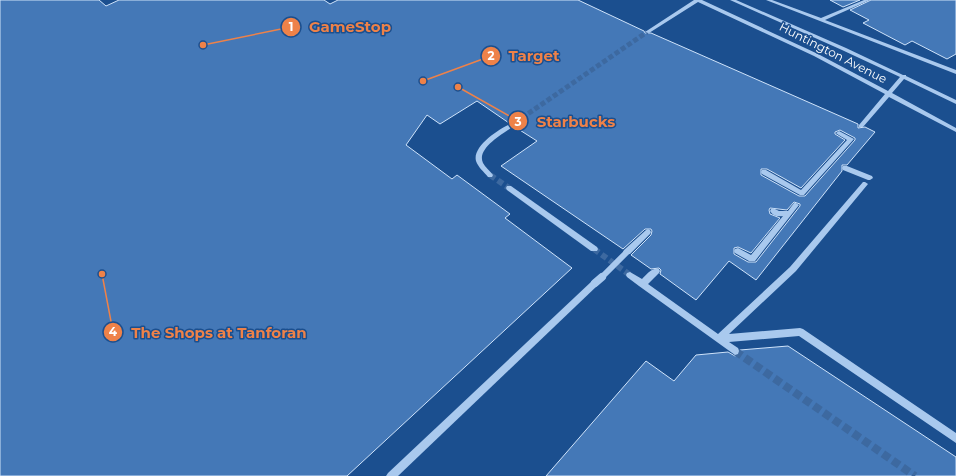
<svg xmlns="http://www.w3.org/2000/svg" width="956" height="476" font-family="Montserrat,sans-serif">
	<rect width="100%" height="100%" fill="#1b4f8f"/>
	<g fill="#4478b7" stroke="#cfe3fa" fill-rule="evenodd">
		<path d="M0,0H99L106,6L119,0H324L330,4L338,0H578L644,31L645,33H651L858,124V128L865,127L875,132L847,165H842V171L756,280L729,261L696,300L660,274L661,270L659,268L651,269L631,255L651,235L652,231L651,229H645L623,249L501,166L537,141L515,127V123H509L477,101L440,124L427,115L406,145L452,179L457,175L510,214L505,218L572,268L347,476H0ZM840,130L855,138V140L805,196H799L761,175V169H767L801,188L845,140L835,134V132ZM794,202L800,204V206L756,262H748L734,254V248L738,247L751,253L780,218L770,214L769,210L770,208L787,210Z"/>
		<path d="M830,0H860L843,7Z"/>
		<path d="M871,0H956V54L947,59L912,41L905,45L863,23L869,20L850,10Z"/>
		<path d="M788,346L956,457V476H546L646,361L674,381L696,355L728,352L735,356L739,354L740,350Z"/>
	</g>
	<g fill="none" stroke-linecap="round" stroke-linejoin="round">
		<path stroke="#3d69a0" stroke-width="5" stroke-dasharray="5 2.5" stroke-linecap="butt" d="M516,122L647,32"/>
		<g stroke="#3d69a0" stroke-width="6" stroke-dasharray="6 3.5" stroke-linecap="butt">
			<path d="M512,125L518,121"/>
			<path d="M490,175L509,188"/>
			<path d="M594,249L630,275"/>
		</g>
		<path stroke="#3d69a0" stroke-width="8" stroke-dasharray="8 4" stroke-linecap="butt" d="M735,351L915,476"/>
		<g fill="#a9c9ee" fill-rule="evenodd">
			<path d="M694,0H702L818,54L888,91L900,77L842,50L730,0H736L846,48L903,75H906V76L956,100V104L904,79L892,93L956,128V132L889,97L863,127H859V125L885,94L814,56L698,2L649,33L645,32Z"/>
			<path d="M766,0H772L821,18L864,0H870L825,20L956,70V74Z"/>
			<path d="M512,123L514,124V126C504,133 476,148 483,163C485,167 490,171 493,175L492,177H488C484,172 478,167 476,161C472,146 500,128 512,123Z"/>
			<path d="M839,131L854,139L804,195H800L762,174L761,172L762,170H766L801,190L847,140L837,134L836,133Z"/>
			<path d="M843,166H847L872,176L873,178L870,180H868L843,170L842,168Z"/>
			<path d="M863,182H865L868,184L796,271L729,334L800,328L803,329L956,433V443L799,336L729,342L738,348L739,351L738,354L735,355L639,286L627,277L626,275L627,273L630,272L642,279C646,275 652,267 659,269L660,271L659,273L648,284L718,334L790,267Z"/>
			<path d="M507,186H511L597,247L598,249L597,251H591L507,190L506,188Z"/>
			<path d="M794,203H796L799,205L755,261H749L735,253L734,251L735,249L738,248L751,255L783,216C778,217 773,216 770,211L771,209L773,208L779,211H788Z"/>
			<path d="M648,229L650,230L651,232L650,234L630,254H624L623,252L624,250L646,230Z"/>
			<path d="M595,280L598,281L599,283L598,285L398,476H386L388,473L592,281Z"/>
		</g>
		<path stroke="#a9c9ee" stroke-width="6" d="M601,278L627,252"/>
		<path stroke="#a9c9ee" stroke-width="8" d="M595,283L602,277"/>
	</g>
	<g text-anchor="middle" stroke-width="3" stroke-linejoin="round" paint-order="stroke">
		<g font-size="12" fill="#fff" stroke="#1b4f8f">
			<text transform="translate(833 53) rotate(27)" y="4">Huntington Avenue</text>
		</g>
	</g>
	<path fill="none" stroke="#ee8249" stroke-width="1.5" d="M203 45L291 27M423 81L491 56M458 87L518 121M102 274L113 332"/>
	<g fill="#ee8249" stroke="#1b4f8f" stroke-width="1.5">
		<circle cx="203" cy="45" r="4"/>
		<circle cx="423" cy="81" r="4"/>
		<circle cx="458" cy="87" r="4"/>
		<circle cx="102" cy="274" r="4"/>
		<circle cx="291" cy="27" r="10"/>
		<circle cx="491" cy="56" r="10"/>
		<circle cx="518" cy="121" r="10"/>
		<circle cx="113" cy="332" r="10"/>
	</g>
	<g font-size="12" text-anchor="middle" font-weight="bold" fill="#fff">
		<text x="291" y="31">1</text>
		<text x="491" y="60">2</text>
		<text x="518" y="126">3</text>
		<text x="113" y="336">4</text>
	</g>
	<g font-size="15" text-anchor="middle" font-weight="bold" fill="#ee8249" stroke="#1b4f8f" stroke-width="3" stroke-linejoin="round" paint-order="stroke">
		<text x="350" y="32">GameStop</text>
		<text x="534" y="61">Target</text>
		<text x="576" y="127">Starbucks</text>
		<text x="219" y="338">The Shops at Tanforan</text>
	</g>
</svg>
